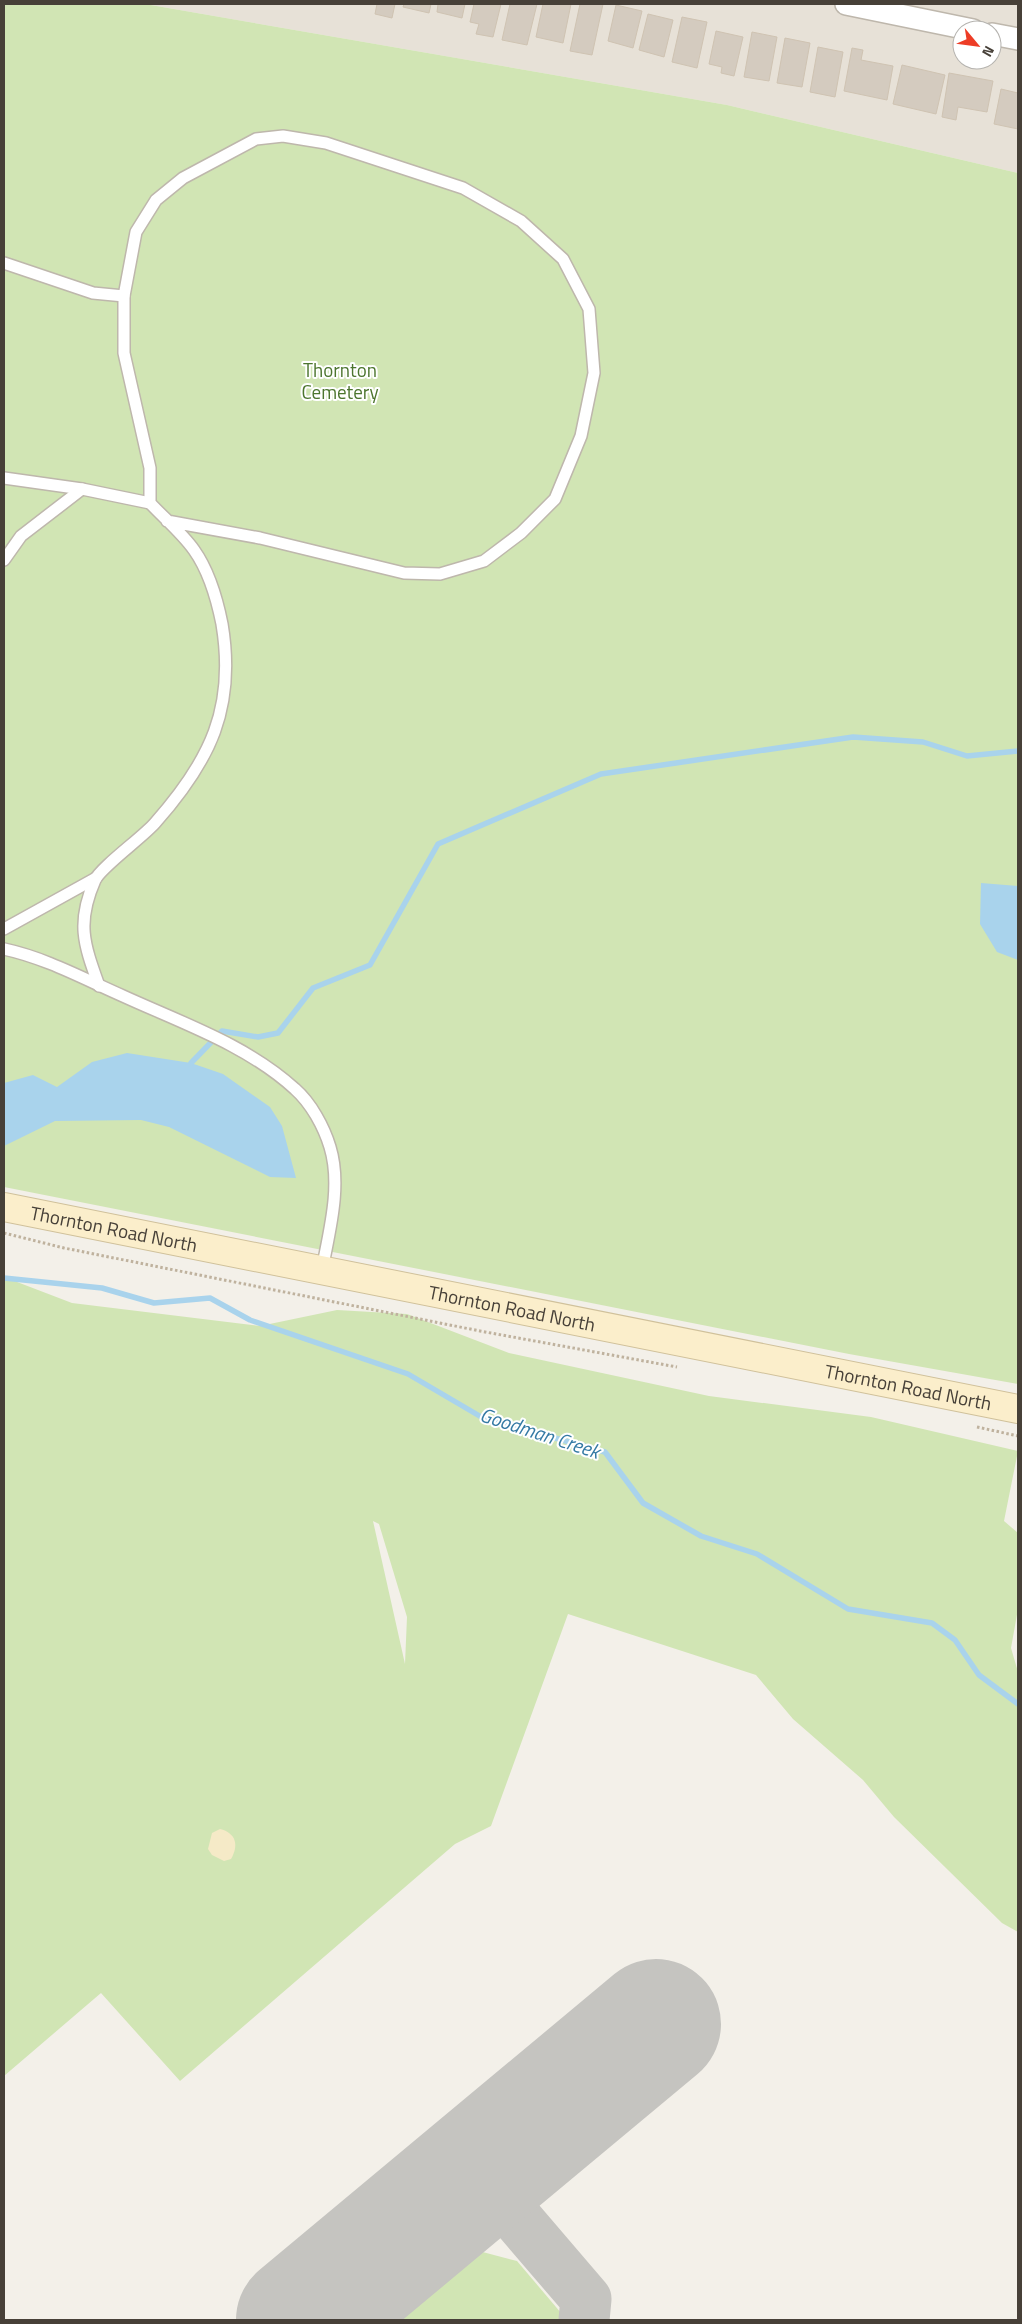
<svg xmlns="http://www.w3.org/2000/svg" width="1022" height="2324" font-family="'Titillium Web',sans-serif">
	<rect width="100%" height="100%" fill="#f3f0e9"/>
	<path fill="#e7e1d7" fill-rule="evenodd" d="M145,4H1018V173L727,105ZM962,30H992V60H962Z"/>
	<g fill="#d1e5b4" fill-rule="evenodd">
		<path d="M4,4H145L727,105L1018,173V1384L849,1354L4,1187Z"/>
		<path d="M4,1277L72,1303L260,1326L337,1310L407,1314L509,1353L709,1396L871,1417L1018,1451L1004,1521L1018,1533V1609L1011,1648L1018,1672V1932L1002,1923L894,1817L863,1780L793,1719L756,1675L568,1614L491,1826L455,1844L180,2081L101,1993L4,2076ZM373,1521L379,1524L407,1617L405,1664Z"/>
		<path d="M460,2246L517,2261L567,2320H373Z"/>
	</g>
	<path fill="#f5eac7" d="M220,1829C236,1833 239,1845 231,1859L224,1861L212,1855L208,1849L212,1833Z"/>
	<g fill="#a9d3ec">
		<path d="M981,883L1018,886V960L997,952L980,924Z"/>
		<path d="M127,1053L191,1063L223,1074L270,1107L282,1126L296,1178L270,1177L169,1127L141,1120L55,1121L4,1146V1083L33,1075L57,1087L92,1062Z"/>
	</g>
	<g fill="none" stroke-linecap="round" stroke-linejoin="round">
		<g stroke="#a9d3ec" stroke-width="5.5">
			<path d="M191,1063L222,1031L258,1037L278,1033L313,988L370,965L438,844L601,774L853,737L923,742L967,756L1018,751"/>
			<path d="M4,1278L102,1288L154,1303L210,1298L250,1320L408,1374L483,1418L605,1452L643,1503L701,1536L757,1554L848,1609L932,1623L955,1640L979,1675L1018,1704"/>
		</g>
		<path stroke="#c5c4c0" stroke-width="51" d="M478,2173L586,2299L584,2320"/>
		<path stroke="#c5c4c0" stroke-width="130" d="M301,2320L656,2024"/>
	</g>
	<g fill="#d4cbbf" stroke="#cfc3b2">
		<path d="M377,4H395L392,18L375,14Z"/>
		<path d="M404,4H431L429,13L403,7Z"/>
		<path d="M438,4H465L462,18L437,12Z"/>
		<path d="M474,4H501L493,37L476,34L479,24L470,22Z"/>
		<path d="M510,4H537L527,45L502,40Z"/>
		<path d="M543,4H571L563,43L536,37Z"/>
		<path d="M580,4H603L592,55L570,51Z"/>
		<path d="M616,5L642,11L633,48L608,41Z"/>
		<path d="M648,14L673,20L664,57L639,50Z"/>
		<path d="M682,17L707,22L697,68L672,62Z"/>
		<path d="M716,31L743,37L734,76L721,73L722,67L709,64Z"/>
		<path d="M752,32L777,37L769,81L744,77Z"/>
		<path d="M785,38L810,43L802,87L777,83Z"/>
		<path d="M818,47L843,52L835,97L810,92Z"/>
		<path d="M852,48L863,50L861,60L893,66L887,100L844,91Z"/>
		<path d="M902,65L945,75L936,114L893,104Z"/>
		<path d="M949,73L993,81L987,112L958,107L956,120L942,117Z"/>
		<path d="M1001,89L1018,93V129L994,124Z"/>
	</g>
	<g fill="none" stroke-linecap="round" stroke-linejoin="round">
		<g stroke="#beb7ac" stroke-width="14">
			<g id="lane">
				<path d="M4,263L93,293L124,296"/>
				<path d="M4,478L82,489L150,503"/>
				<path d="M4,560L21,536L82,489"/>
				<path d="M4,929L96,878"/>
				<path d="M4,949C46,958 84,979 123,996C182,1023 247,1045 295,1089C311,1103 324,1127 330,1147C342,1186 329,1232 322,1270"/>
				<path d="M99,986C84,944 76,923 95,880C101,867 143,837 155,823C210,761 236,708 222,624C217,599 209,571 194,550C182,533 164,518 150,503V468L124,353V296L136,232L156,200L183,178L256,139L283,136L326,143L463,188L521,221L563,259L589,309L594,373L581,436L555,499L521,533L484,561L440,574L404,573L260,538L167,521"/>
			</g>
		</g>
		<g stroke="#beb7ac" stroke-width="24">
			<g id="street">
				<path d="M846,4L973,30"/>
				<path d="M992,34L1018,39"/>
			</g>
		</g>
		<g stroke="#d0c19b" stroke-width="30">
			<g id="secondary">
				<path id="s1" d="M4,1207L1018,1409"/>
			</g>
		</g>
		<g stroke="#bfb29e" stroke-width="3" stroke-dasharray="2.5 2.5" stroke-linecap="butt">
			<path d="M4,1233L64,1248L480,1331L677,1367"/>
			<path d="M977,1427L1018,1436"/>
		</g>
		<use href="#lane" stroke="#fff" stroke-width="11"/>
		<use href="#street" stroke="#fff" stroke-width="21"/>
		<use href="#secondary" stroke="#fbeecb" stroke-width="28"/>
	</g>
	<g text-anchor="middle" stroke-width="4" stroke-linejoin="round" paint-order="stroke">
		<g font-size="19" fill="#4c752e" stroke="#fff">
			<text x="340" y="377">Thornton<tspan x="340" dy="22">Cemetery</tspan></text>
		</g>
		<g font-size="19" fill="#474038" stroke="#fff">
			<text dy="7" stroke="none"><textPath href="#s1" startOffset="112">Thornton Road North</textPath></text>
			<text dy="7" stroke="none"><textPath href="#s1" startOffset="518">Thornton Road North</textPath></text>
			<text dy="7" stroke="none"><textPath href="#s1" startOffset="922">Thornton Road North</textPath></text>
		</g>
		<g font-size="20" font-style="italic" fill="#357aa4" stroke="#fff">
			<text transform="translate(540 1433) rotate(18)" y="7">Goodman Creek</text>
		</g>
	</g>
	<rect width="1022" height="2324" fill="none" stroke="#474038" stroke-width="10"/>
	<g transform="translate(977 45) rotate(119)"><circle r="24" fill="#ffffff" stroke="#b5b3af"/>
	<path d="M0-4L9 19L0 12L-9 19Z" fill="#ed3d26"/>
	<text y="-8" font-size="14" font-weight="bold" text-anchor="middle" fill="#474038">N</text>
	</g>
</svg>
